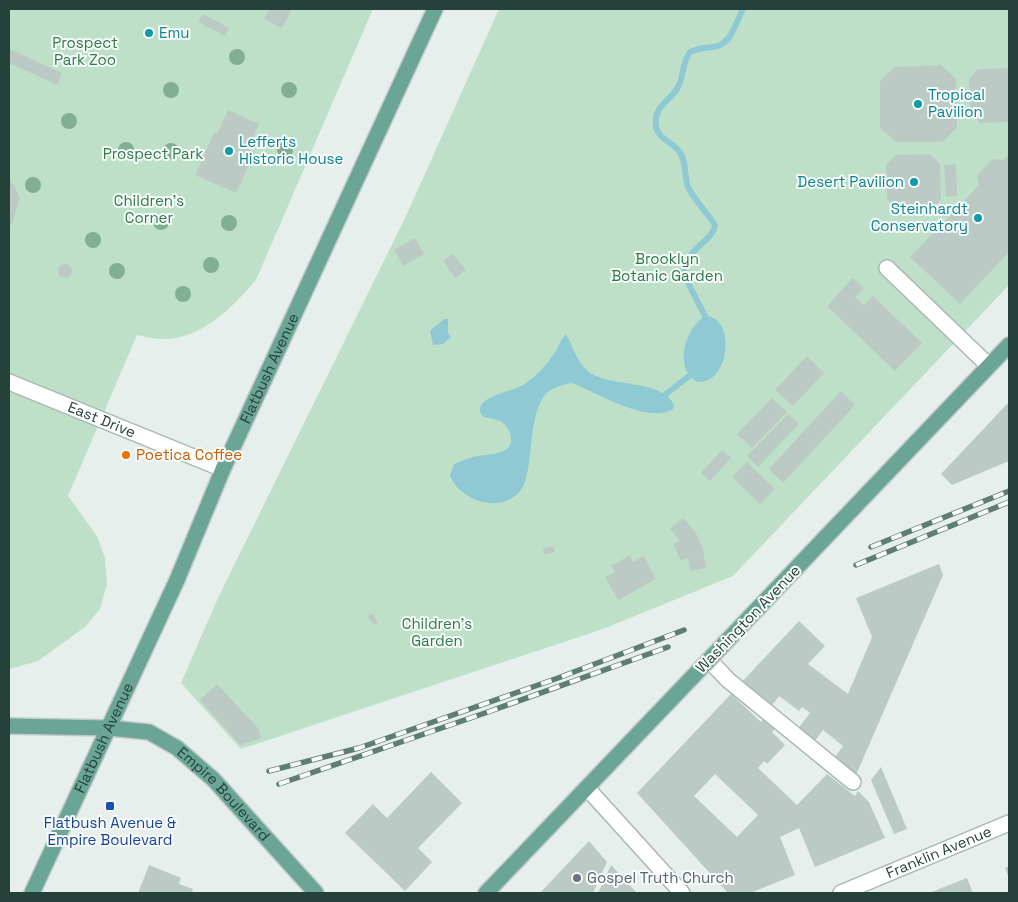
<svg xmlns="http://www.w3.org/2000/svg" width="1018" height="902" font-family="'Space Grotesk',sans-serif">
	<rect width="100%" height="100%" fill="#e6efeb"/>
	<g fill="#bfe0c8">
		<path d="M9,9H373L256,280C232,308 200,341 160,339C152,339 144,336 137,335L68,496L97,536L105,558L107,584L100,609L85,627L38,661L9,669Z"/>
		<path d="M499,9H1009V285L733,576L603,629L241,749L181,683L218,598L406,216Z"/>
	</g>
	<g fill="#8ec9d4">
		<path d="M705,316C736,316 731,384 697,382C673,368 685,328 705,316Z"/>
		<path d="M444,319H448V333L451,337L443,344L433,345L430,331Z"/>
		<path d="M566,334C574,348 576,362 590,373C614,388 662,379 674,405L673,409C648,425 596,392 572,383C561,385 548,388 542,399C529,423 533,453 526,478C520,504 491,509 470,497C461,492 453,485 450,475L454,464C460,462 466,459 473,457C486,453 520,457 509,431C504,419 494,419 483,417C468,397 513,392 523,385C536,377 547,364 556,351C559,345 561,339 566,334Z"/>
	</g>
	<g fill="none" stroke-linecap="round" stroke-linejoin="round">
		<g stroke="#8ec9d4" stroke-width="6">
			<path d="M705,316L683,273C686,248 713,242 715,225C708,214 693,198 688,187C684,176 687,160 678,150C668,139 653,137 656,118C658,104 671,100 678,87C684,76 682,62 690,52C698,48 705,48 713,47C732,45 735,23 743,9"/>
			<path d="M666,394L689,376"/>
		</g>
	</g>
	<g fill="#bbcac4" fill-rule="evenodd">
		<path d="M269,9H292L282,28L264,19Z"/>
		<path d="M203,14L229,28L225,36L198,22Z"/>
		<path d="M9,49L62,73L57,85L9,63Z"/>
		<path d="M941,65L956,79L957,127L943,142H896L880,128V81L894,67Z"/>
		<path d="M1009,68V122L980,123L970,113L969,79L978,69Z"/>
		<path d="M228,110L259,124L248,149L255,152L236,193L195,175L214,133L217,134Z"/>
		<path d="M930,154L940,164L941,199L932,209H897L887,199L886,165L896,155Z"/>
		<path d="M1009,154V252L960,304L910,257L979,185L977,175L993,159L1003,160Z"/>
		<path d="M956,164L957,196L946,197L944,165Z"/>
		<path d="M9,177L20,197L12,224L9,226Z"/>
		<path d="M415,238L424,254L403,266L394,250Z"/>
		<path d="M453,254L466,270L455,278L443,261Z"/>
		<circle cx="65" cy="271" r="7"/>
		<path d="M853,278L864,288L855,297L864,305L873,296L922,343L895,371L827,306Z"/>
		<path d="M807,356L824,373L793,406L775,390Z"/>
		<path d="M841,391L855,405L783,483L769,469Z"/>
		<path d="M772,398L787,412L752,448L737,434Z"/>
		<path d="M1009,402V461L952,485L941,474Z"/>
		<path d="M788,414L799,424L758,467L747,456Z"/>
		<path d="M722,450L731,458L710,481L701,473Z"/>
		<path d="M747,462L775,489L760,504L732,477Z"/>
		<path d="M683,518L696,533L703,549L706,568L690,571L688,558L681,561L673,544L680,541L670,528Z"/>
		<path d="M553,546L555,552L544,555L543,549Z"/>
		<path d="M630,555L633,562L644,556L656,579L618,600L605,577L615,572L611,566Z"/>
		<path d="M939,564L943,575L856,775L834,758L843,746L823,730L814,742L797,730L810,713L802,707L799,711L779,696L770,708L739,685L799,621L825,646L808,664L848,694L872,637L856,598Z"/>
		<path d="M372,613L378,622L374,625L367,617Z"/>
		<path d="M217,684L258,728L262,738L240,745L200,700Z"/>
		<path d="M731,694L761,722L764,719L775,729L772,732L785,745L767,764L764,761L758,768L797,805L827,774L855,796L858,791L869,802L885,838L815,867L799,828L780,837L795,875L750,893H728L637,793ZM715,774L758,815L737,837L694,796Z"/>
		<path d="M881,767L907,829L894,834L871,780Z"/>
		<path d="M431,772L462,803L418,848L432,862L405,891L345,833L373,804L387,818Z"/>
		<path d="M589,841L607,862L593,893H540Z"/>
		<path d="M149,865L181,878L179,884L193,889L192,893H138Z"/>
		<path d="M611,865L637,893H598Z"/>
		<path d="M1009,866V878L1005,868Z"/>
		<path d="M967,878L973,893H929Z"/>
	</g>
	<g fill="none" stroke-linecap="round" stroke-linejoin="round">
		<g stroke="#a8b8b2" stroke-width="18">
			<g id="minor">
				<path d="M887,268L989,366"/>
				<path id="s1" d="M9,382L223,469"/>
				<path d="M709,660L728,680L853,782"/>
				<path d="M587,788L682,893"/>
				<path id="s2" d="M841,893L1009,823"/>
			</g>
		</g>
		<g stroke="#c2cac8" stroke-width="18">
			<g id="major">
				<path d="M823,540L1009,345"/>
				<path id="s3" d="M9,726L109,728L149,732L177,748L213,779L316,893"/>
				<path id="s4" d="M32,893L177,580L223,469L435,9"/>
				<path d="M486,893L704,665"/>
			</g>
		</g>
		<use href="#minor" stroke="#fff" stroke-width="15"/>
		<use href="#major" stroke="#6aa596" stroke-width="15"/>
		<g stroke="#5f7d75" stroke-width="5.5">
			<g id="rail">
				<path d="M871,547L1009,491"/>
				<path d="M856,565L1009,502"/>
				<path d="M269,771L359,748L558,678L684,630"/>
				<path d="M279,784L485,713L668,647"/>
			</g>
		</g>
		<use href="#rail" stroke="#f7fbf9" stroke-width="4" stroke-dasharray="11" stroke-linecap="butt"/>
		<g stroke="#c2cac8" stroke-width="18" stroke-linecap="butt">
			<path id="major-bridge" d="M704,665L823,540"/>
		</g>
		<use href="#major-bridge" stroke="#6aa596" stroke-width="15"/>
	</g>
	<g fill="#80af93">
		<circle cx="237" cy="57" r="8"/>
		<circle cx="171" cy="90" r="8"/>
		<circle cx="289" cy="90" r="8"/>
		<circle cx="69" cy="121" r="8"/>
		<circle cx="126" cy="150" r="8"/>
		<circle cx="285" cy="150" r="8"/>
		<circle cx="171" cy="151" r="8"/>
		<circle cx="33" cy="185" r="8"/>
		<circle cx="161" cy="222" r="8"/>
		<circle cx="229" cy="223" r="8"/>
		<circle cx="93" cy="240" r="8"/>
		<circle cx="211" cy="265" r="8"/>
		<circle cx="117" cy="271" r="8"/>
		<circle cx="183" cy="294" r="8"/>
	</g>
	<g fill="#0f9aa8" stroke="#f7fbf9" stroke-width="2">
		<circle cx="149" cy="33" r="5"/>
		<circle cx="918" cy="104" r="5"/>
		<circle cx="229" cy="151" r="5"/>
		<circle cx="914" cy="182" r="5"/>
		<circle cx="978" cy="218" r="5"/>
	</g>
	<circle fill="#e8710a" stroke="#f7fbf9" stroke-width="2" cx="126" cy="455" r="5"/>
	<rect fill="#1a4fb4" stroke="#f7fbf9" stroke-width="2" x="105" y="801" width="10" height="10" rx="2.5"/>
	<circle fill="#6b7280" stroke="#f7fbf9" stroke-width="2" cx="577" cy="878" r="5"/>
	<g text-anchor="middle" stroke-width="4" stroke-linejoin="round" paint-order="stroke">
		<g font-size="15" fill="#0d838f" stroke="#f7fbf9" text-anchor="start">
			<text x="159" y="38">Emu</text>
			<text x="928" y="100">Tropical<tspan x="928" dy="17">Pavilion</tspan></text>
			<text x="239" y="147">Lefferts<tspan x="239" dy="17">Historic House</tspan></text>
			<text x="904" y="187" text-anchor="end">Desert Pavilion</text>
			<text x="968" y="214" text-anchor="end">Steinhardt<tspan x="968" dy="17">Conservatory</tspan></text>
		</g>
		<g font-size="15" fill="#2d7a4b" stroke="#f7fbf9">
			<text x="85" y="48">Prospect<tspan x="85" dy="17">Park Zoo</tspan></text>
			<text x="153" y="159">Prospect Park</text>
			<text x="149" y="206">Children's<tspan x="149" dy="17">Corner</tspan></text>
			<text x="667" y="264">Brooklyn<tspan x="667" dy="17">Botanic Garden</tspan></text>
			<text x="437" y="629">Children's<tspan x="437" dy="17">Garden</tspan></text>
		</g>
		<g font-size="15" fill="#24423a" stroke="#f7fbf9">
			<text dy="5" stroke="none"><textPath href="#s4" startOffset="576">Flatbush Avenue</textPath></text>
			<text dy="5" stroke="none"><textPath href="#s1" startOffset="100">East Drive</textPath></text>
			<text transform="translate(748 619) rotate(-46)" y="5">Washington Avenue</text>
			<text dy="5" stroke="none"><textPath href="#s4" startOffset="171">Flatbush Avenue</textPath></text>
			<text dy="5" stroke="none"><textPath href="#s3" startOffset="238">Empire Boulevard</textPath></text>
			<text dy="5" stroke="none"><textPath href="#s2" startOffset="106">Franklin Avenue</textPath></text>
		</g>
		<g font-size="15" fill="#c56008" stroke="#f7fbf9" text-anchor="start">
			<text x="136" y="460">Poetica Coffee</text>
		</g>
		<g font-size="15" fill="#164399" stroke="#f7fbf9">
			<text x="110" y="828">Flatbush Avenue &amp;<tspan x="110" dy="17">Empire Boulevard</tspan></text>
		</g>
		<g font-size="15" fill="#5b616d" stroke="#f7fbf9" text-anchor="start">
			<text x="587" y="883">Gospel Truth Church</text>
		</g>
	</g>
	<rect width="1018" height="902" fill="none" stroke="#24423a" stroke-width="20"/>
</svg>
